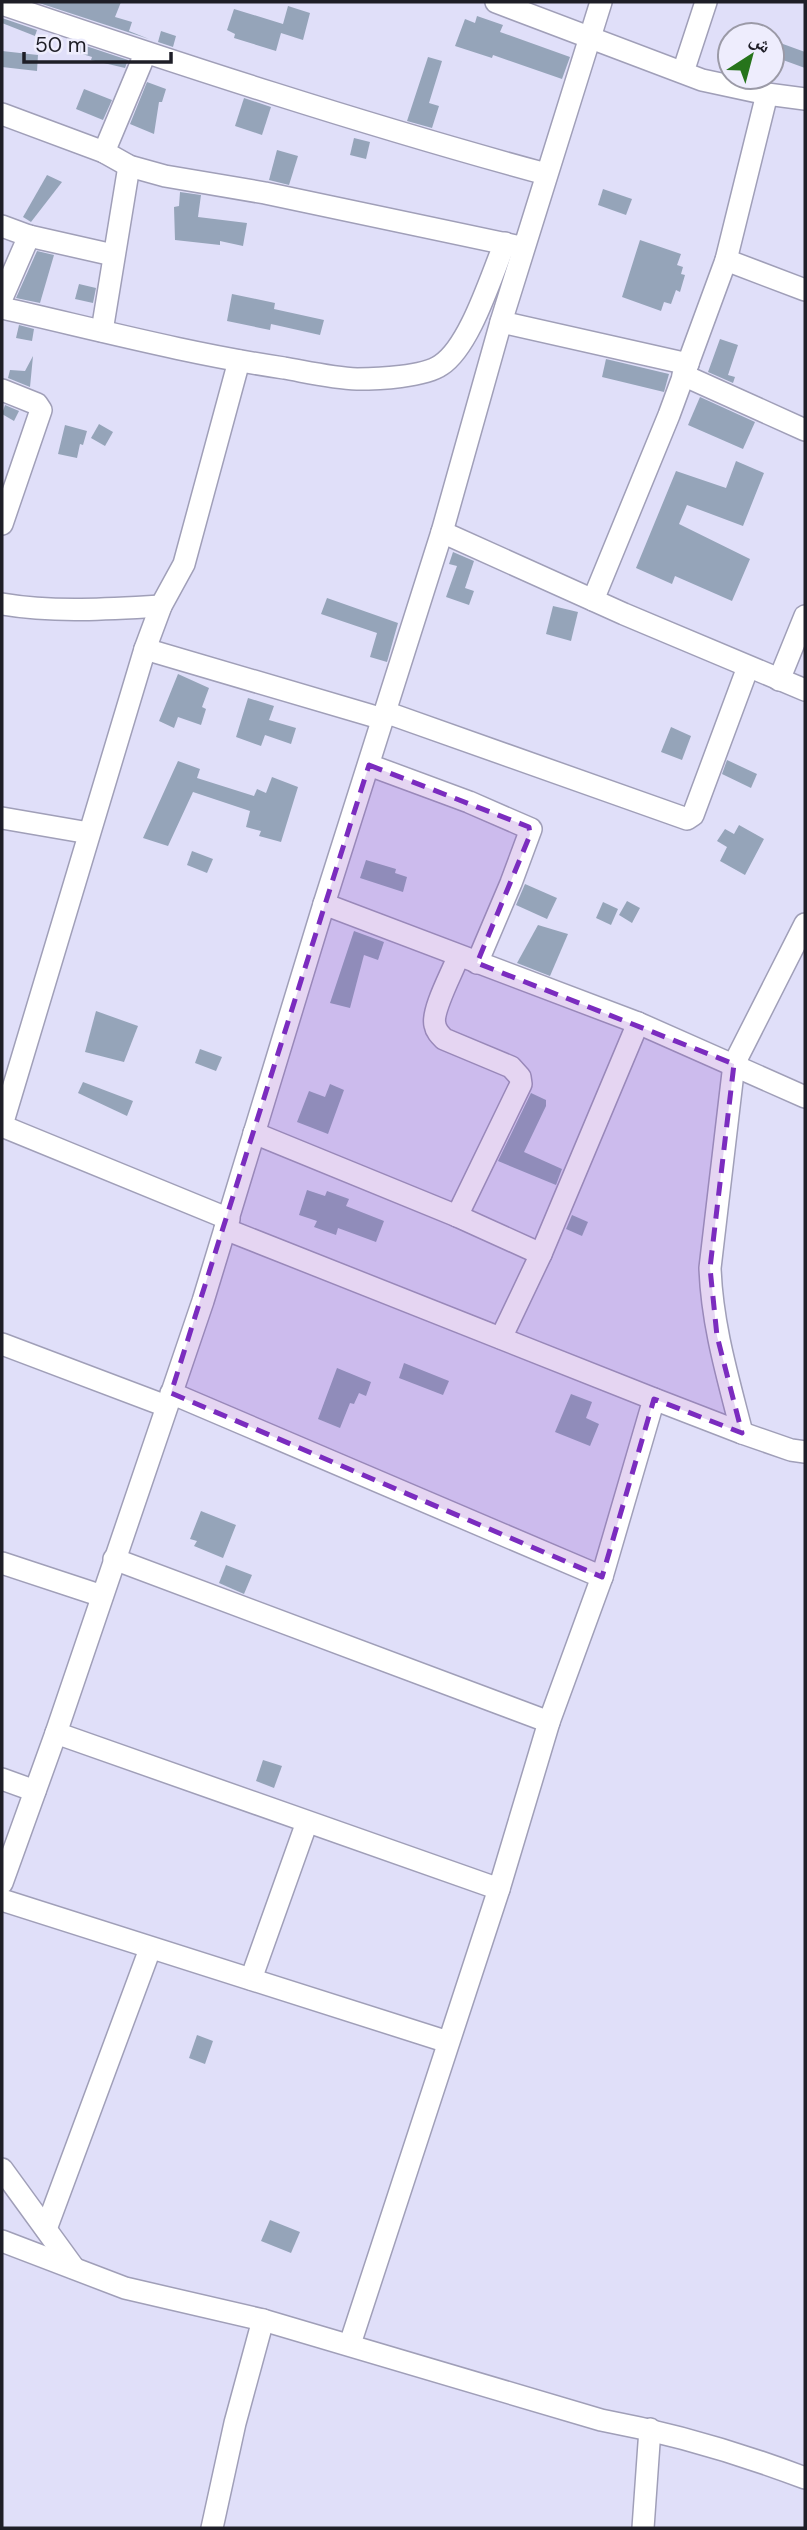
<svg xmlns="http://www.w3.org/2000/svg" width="807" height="2530" font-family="'DM Sans','Noto Naskh Arabic',sans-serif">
	<rect width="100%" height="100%" fill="#e0dff9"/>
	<g fill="#95a4b9">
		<path d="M36,2H121L115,17L132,22L129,31L149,39Z"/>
		<path d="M288,6L310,13L303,40L281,33L276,51L234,38L235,34L227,30L234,9L283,24Z"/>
		<path d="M477,16L503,25L500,32L570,57L562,79L493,55L492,58L455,46L465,19L475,23Z"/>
		<path d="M2,18L37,30L35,36L2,23Z"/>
		<path d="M161,31L176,36L173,47L158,42Z"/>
		<path d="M772,40L805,52V68L772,56Z"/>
		<path d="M80,44L128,60L125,68L91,60L92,57L76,52Z"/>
		<path d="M2,51L38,55L37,71L2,67Z"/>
		<path d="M428,57L442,61L429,103L439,106L432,128L407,121Z"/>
		<path d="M147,82L166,89L162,102H159L154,134L130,124Z"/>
		<path d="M84,89L112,100L103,120L76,109Z"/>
		<path d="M244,98L271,107L262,135L235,126Z"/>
		<path d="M354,138L370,142L366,159L350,155Z"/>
		<path d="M277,150L298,156L289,185L269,180Z"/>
		<path d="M47,175L62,182L31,222L23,217Z"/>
		<path d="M603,189L632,199L626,215L598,205Z"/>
		<path d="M180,192L201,195L198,217L247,223L243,246L220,241V245L175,240L174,207L179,206Z"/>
		<path d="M640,240L681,254L677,265L683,267L681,274L685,275L680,292L676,290L671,304L664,302L661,311L622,297Z"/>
		<path d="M37,251L54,255L40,303L16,298Z"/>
		<path d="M79,284L96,288L93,303L75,299Z"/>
		<path d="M232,294L275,303L274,309L324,320L320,335L271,324L270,330L227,321Z"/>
		<path d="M19,325L34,329L32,341L16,338Z"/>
		<path d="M720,339L738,345L728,375L735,377L733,383L708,372Z"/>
		<path d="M33,356L30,387L8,378L10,370L25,371Z"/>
		<path d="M606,359L669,374L664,392L602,377Z"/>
		<path d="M700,397L755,422L743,449L688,425Z"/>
		<path d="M5,405L19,411L14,421L2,414Z"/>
		<path d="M99,424L113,432L105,446L91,438Z"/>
		<path d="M65,425L87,431L83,445L80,444L77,458L58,454Z"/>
		<path d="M736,461L764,473L743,526L687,505L679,524L750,559L732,601L675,576L672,584L636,568L676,471L726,488Z"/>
		<path d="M453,552L474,561L465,588L474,591L469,605L446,597L457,566L449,564Z"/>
		<path d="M327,598L398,623L387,662L370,657L377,633L321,614Z"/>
		<path d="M553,606L578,612L571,641L546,634Z"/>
		<path d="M178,674L209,688L202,707L206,709L201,725L178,717L174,728L159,721Z"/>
		<path d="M248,698L274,706L269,720L296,728L291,744L265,735L261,746L236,737Z"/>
		<path d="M671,727L691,736L682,760L661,752Z"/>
		<path d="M727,760L757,774L751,788L722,774Z"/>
		<path d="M178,761L200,769L197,778L254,796L257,789L266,793L272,777L298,787L281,842L259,836L261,831L246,827L250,811L193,792L168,846L143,838Z"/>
		<path d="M739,825L764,839L745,875L720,861L727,847L717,841L725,829L734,834Z"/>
		<path d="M192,851L213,859L207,873L187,865Z"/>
		<path d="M366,860L396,869L395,873L407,877L403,892L360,878Z"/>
		<path d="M525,884L557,898L547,919L516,905Z"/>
		<path d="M627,901L640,908L632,923L619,915Z"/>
		<path d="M603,902L618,909L611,925L596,918Z"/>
		<path d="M538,925L568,934L550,976L517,963Z"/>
		<path d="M354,931L384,942L378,960L364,955L350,1008L330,1003Z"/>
		<path d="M96,1011L138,1026L124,1062L85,1052Z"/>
		<path d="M200,1049L222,1057L216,1071L195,1063Z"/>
		<path d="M83,1082L133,1101L127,1116L78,1093Z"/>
		<path d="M330,1084L344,1090L328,1134L297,1122L309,1091L325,1097Z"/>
		<path d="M531,1093L546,1100V1106L524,1152L562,1169L556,1185L498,1161Z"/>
		<path d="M307,1190L325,1196L327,1191L349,1199L346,1206L384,1221L376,1242L338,1228L336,1235L314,1227L317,1221L299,1215Z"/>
		<path d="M572,1215L588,1222L582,1236L566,1229Z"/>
		<path d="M404,1363L449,1381L443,1395L399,1378Z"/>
		<path d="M337,1368L371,1382L366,1396L359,1393L354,1404L350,1403L340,1428L318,1419Z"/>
		<path d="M571,1394L592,1402L586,1418L599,1424L590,1446L555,1432Z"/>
		<path d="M201,1511L236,1525L223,1558L194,1546L197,1541L190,1539Z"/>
		<path d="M226,1565L252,1575L244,1594L219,1583Z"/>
		<path d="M263,1760L282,1766L274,1788L256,1781Z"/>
		<path d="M197,2035L213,2041L205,2064L189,2058Z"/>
		<path d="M270,2220L300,2232L291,2253L261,2241Z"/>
	</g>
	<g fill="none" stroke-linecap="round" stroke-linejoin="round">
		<g stroke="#a09fb8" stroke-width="24">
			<g id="minor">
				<path d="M496,2L702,80L767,94L805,99"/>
				<path d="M2,4C182,65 362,124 546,174"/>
				<path d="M683,72L706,2"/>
				<path d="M2,114L104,152L129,166L165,176L265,193L516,246"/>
				<path d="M104,152L145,54"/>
				<path d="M2,226L29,236L113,255"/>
				<path d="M726,260L805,290"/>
				<path d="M2,298L29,236"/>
				<path d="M2,308C95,329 189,354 284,368C307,372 333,378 357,379C378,379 424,377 441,365C470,346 491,276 505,243"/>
				<path d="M501,322L688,364"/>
				<path d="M102,331L129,166"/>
				<path d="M683,375L805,430"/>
				<path d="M2,390L37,404L41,410L2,524"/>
				<path d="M442,532L624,614L805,690"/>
				<path d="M593,600L669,415L726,260L767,94"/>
				<path d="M2,604C55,613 107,609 161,606"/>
				<path d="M145,649L383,719"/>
				<path d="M779,680L805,616"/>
				<path d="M385,712L687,819L693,815L748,667"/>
				<path d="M369,765L469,802L531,829L511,883L477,963"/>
				<path d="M2,818L89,833"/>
				<path d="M324,904L638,1023L805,1097"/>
				<path d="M2,1125L145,649L161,606L184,564L239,361"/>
				<path d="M2,1126L229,1219"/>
				<path d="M254,1133L457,1216L541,1254"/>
				<path d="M457,1216L521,1084L520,1077L511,1067L444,1039C440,1035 436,1031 435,1025C431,1011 453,971 458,957"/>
				<path d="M225,1229L654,1399L742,1433L791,1450L805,1452"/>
				<path d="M501,1338L541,1254L638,1023"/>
				<path d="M2,1344L166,1406"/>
				<path d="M171,1393L602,1577"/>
				<path d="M742,1433C728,1378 712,1325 710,1268L734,1064L805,924"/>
				<path d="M114,1559L549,1722"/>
				<path d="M2,1563L102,1596"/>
				<path d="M56,1733L499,1889"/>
				<path d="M2,1779L35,1791"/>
				<path d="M2,1883L56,1733L203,1301L324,904L442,532L501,322L601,2"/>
				<path d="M2,1900L448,2042"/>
				<path d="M251,1979L307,1822"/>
				<path d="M2,2169L74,2268"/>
				<path d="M46,2229L150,1949"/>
				<path d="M2,2241L125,2288L263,2320L601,2420C671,2433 739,2453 805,2478"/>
				<path d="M350,2344L499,1889L549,1722L602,1577L654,1399"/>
				<path d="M212,2528L235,2423L263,2320"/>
				<path d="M643,2528L650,2429"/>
			</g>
		</g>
		<use href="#minor" stroke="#fff" stroke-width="21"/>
	</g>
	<path fill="#7b2cbf" fill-opacity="0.2" stroke="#7b2cbf" stroke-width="5" stroke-dasharray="14 9" stroke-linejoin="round" d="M369,765L529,827L530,835L477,963L734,1064L710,1268L717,1336L742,1433L654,1399L602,1577L171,1393Z"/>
	<rect width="807" height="2530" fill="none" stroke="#1e1e27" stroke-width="7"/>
	<g transform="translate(751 56) rotate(36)"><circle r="33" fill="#eeedfd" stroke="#9b9aa7" stroke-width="2"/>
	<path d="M0-5L12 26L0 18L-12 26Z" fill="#26741b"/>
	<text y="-10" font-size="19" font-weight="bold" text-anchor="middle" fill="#1e1e27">ش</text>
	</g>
	<path d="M24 52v10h147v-10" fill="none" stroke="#1e1e27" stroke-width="3.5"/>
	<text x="35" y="52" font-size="21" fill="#1e1e27" stroke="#eeedfd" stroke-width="5" paint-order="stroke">50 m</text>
</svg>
